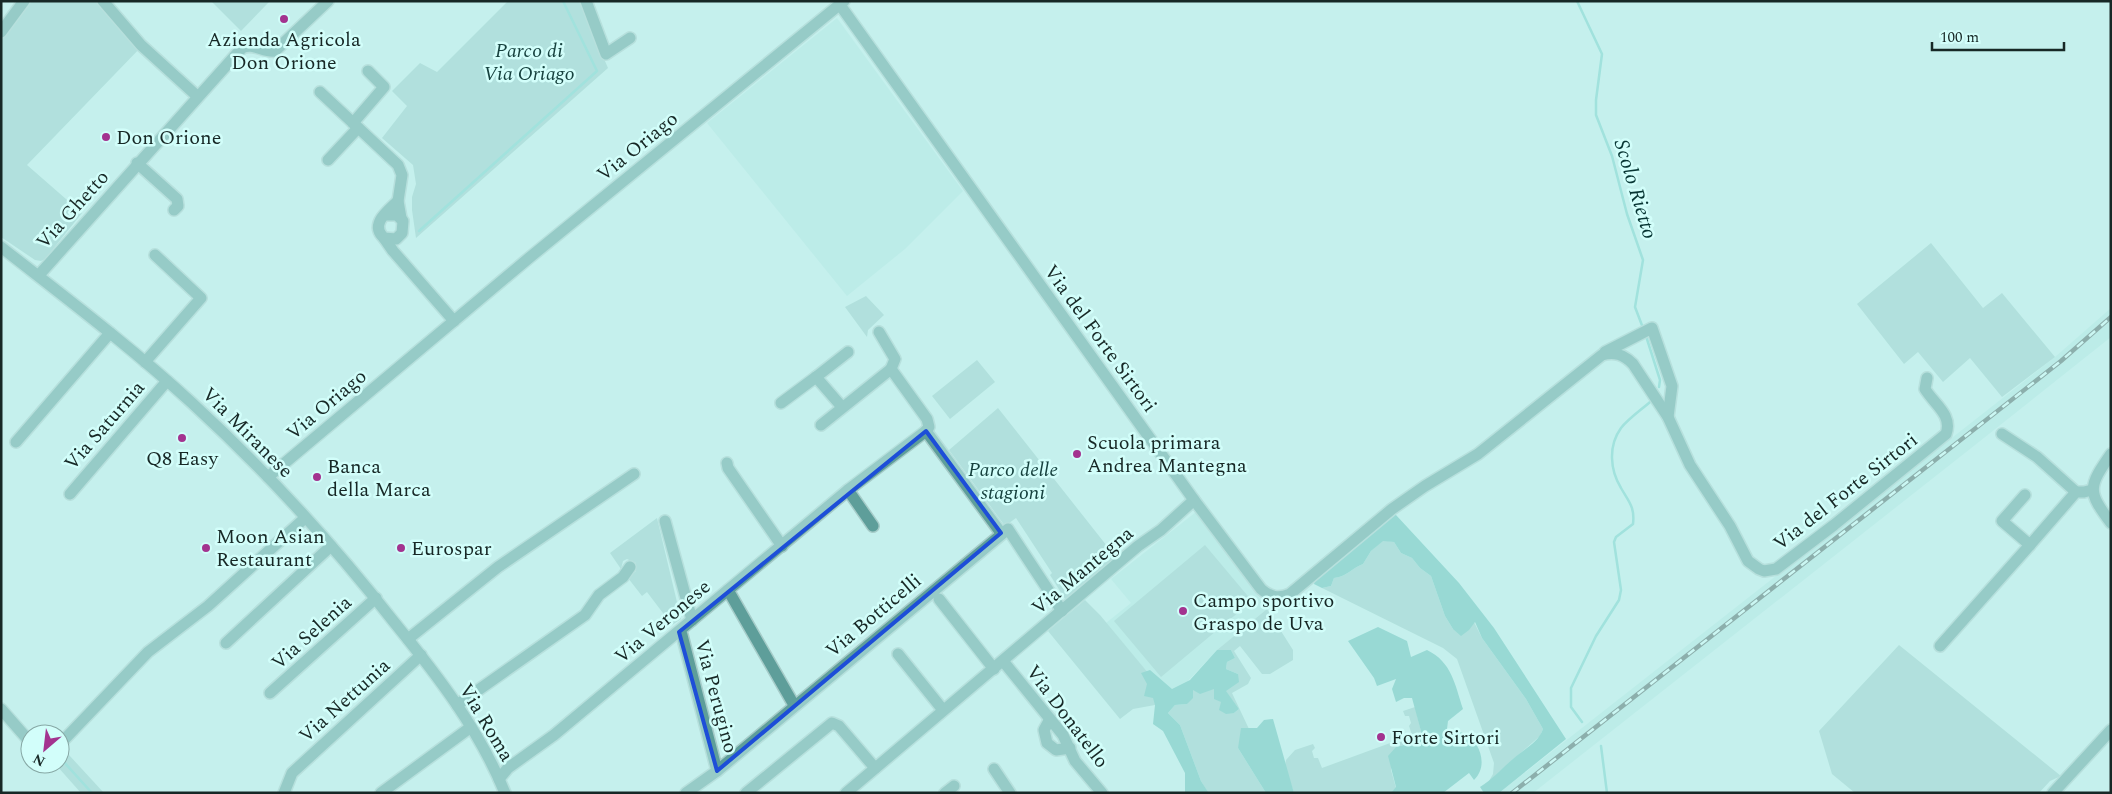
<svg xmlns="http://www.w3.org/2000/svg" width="2112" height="794" font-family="Spectral,serif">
	<rect width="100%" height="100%" fill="#c5f0ed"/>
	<g fill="#b2e6e2">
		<path d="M837,18L963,191L905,249L847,296L707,123Z"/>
		<path d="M2111,308V337L1970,449L1533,793H1499L2055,357Z"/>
		<path d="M1196,512L1201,514L1267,609L1217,650L1185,684L1171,692L1159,686L1106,623L1131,603L1111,579Z"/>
	</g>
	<g fill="#99cdc9">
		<path d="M32,1H102L143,45L27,165L82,213L45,259L41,261L35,260L1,237V40Z"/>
		<path d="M211,1H270L241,31Z"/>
		<path d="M508,1H579L608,68L416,238L412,210V197L416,184L413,165L382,138L407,106L392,91L420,63L437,72Z"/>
		<path d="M1931,243L1983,308L2002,293L2055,357L2002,397L1970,358L1943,382L1918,352L1904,364L1857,304Z"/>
		<path d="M866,296L884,315L868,330L867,337L845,307Z"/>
		<path d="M977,360L995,382L950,419L932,396Z"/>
		<path d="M998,408L1118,560L1081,593L1077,590L1065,599L1050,575L1052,573L1016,518L1005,526L949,450Z"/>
		<path d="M657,518L681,619L672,625L647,592L642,596L628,578L636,571V563L627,559L623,561L621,569L610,553Z"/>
		<path d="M1383,540L1394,542L1401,553L1412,558L1420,568L1431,576L1445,616L1453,629L1474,622L1482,638L1526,699L1543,729L1540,736L1489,781L1493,774L1494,763L1457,659L1443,648L1322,588L1331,586L1334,578C1346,577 1352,568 1363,564L1371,551Z"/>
		<path d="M1205,545L1252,601L1161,677L1114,621Z"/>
		<path d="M1085,600L1100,615L1159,686L1155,705L1133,709L1120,719L1048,631Z"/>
		<path d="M1267,609L1293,650V660L1270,674H1262L1240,646L1234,651L1251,678L1248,684L1232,693L1249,729L1238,748L1266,793H1208L1201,781L1180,725L1168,713L1175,705L1187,704L1192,690L1214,689L1221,702L1234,713L1239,709L1225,691L1238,674L1226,669L1227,662L1235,658L1231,650H1217Z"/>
		<path d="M1899,645L2061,776L2050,781L2039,793H1855L1832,774L1819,731Z"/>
		<path d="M1415,707L1422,735L1412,743L1396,747L1391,770L1396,788L1391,793H1294L1285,766L1286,760L1295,750L1313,744L1315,748L1312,751L1314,758H1318L1322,768L1412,735L1409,726L1411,723L1409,716H1405L1403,711Z"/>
		<path d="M69,755L104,793H81L57,766Z"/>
	</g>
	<g fill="#62bdb7">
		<path d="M1389,514L1396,515L1459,583L1494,628L1566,739L1499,793H1484L1480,787C1494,778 1501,769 1513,759C1524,749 1538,743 1543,729L1526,699L1482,638L1475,622L1469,630L1461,636L1453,629L1445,616L1431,576L1420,568L1412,558L1401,553L1394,542L1383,541L1371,551L1363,564C1352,568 1346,577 1334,578L1331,586L1322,588L1314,584L1315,580Z"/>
		<path d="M1378,627L1407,641L1411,657L1427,650C1452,662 1455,685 1463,709L1448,721L1447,729C1452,731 1457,731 1463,733C1480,740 1489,766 1474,780L1469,773L1443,793H1391L1396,787L1388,756L1396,747L1412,743L1422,735L1412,698H1404L1396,702L1392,689L1396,679L1377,686L1374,678L1348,641Z"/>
		<path d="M1217,650H1231L1235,658L1227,662L1226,669L1238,674L1239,682L1226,691L1239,709L1234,713L1226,714L1219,710L1221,702L1214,699V689L1200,694L1193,690V698L1187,704L1175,705L1168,713L1180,725L1201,781L1208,792L1185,793V773L1163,731L1153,724L1155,705L1153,698L1144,696L1147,684L1141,673L1150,670L1172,689L1190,680Z"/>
		<path d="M1273,719L1294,793H1266L1238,748L1241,728H1257L1264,720Z"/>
	</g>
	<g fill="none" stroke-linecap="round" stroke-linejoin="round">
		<g stroke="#75d0ca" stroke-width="2.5">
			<path d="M1577,1L1602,54L1596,100V115L1612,156L1627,214L1643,260L1635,307L1643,328"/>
			<path d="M419,231L597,71L563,1"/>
			<path d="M1646,336L1660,380L1659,387"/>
			<path d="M1582,722L1571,707V688L1596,636L1619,600L1621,590L1614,542L1616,537L1633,524C1635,507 1629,502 1621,488C1610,470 1608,446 1621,428C1628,419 1641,410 1650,402"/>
			<path d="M1601,746L1607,793"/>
			<path d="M63,761L92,793"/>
		</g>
		<g stroke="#a6ccc9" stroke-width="14">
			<g id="minor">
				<path d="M103,1L141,45L197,96"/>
				<path d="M586,1L606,54L630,38"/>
				<path d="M840,5L1194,500L1261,589C1270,597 1278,599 1290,594L1392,509L1425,486L1478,454L1602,355C1615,351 1624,355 1633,364L1668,417L1690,465L1730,526L1748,561L1759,569L1764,571L1776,569L1834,525L1946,434C1953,415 1934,404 1925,389L1927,378"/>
				<path d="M1,32L24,1"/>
				<path d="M320,92L398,165L402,175L398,201L401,218"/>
				<path d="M353,123L384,87L368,71"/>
				<path d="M328,160L358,128"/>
				<path d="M137,163L177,199L178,206L174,210"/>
				<path d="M385,215H397L403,221L402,233L396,239L384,238C369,224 388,211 398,201"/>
				<path d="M384,238L393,251L454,321"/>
				<path d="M1,247C66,298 131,347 192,403C265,470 333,544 394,622C437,675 479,729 505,793"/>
				<path d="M39,275L242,48C253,42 264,53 275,51L328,1"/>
				<path d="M879,332L895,359L891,369"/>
				<path d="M1605,352L1652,328L1672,386L1668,417"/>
				<path d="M145,362L201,298L155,255"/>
				<path d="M781,403L816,377"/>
				<path d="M842,407L816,377L848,352"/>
				<path d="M821,425L891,369L927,419L929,427L926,431"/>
				<path d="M926,431L1001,533"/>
				<path d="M2002,434L2037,457L2076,492"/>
				<path d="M16,442L110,333"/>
				<path d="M2111,454C2088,487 2087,491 2111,523"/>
				<path d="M727,463L728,468L782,546"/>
				<path d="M268,477L529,258L844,1"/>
				<path d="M848,490L873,526"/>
				<path d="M70,494L167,381"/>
				<path d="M2025,495L2002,521L2030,545L2076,492H2084L2092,490"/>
				<path d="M665,521L692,620"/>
				<path d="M728,590L794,705"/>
				<path d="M939,599L994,669"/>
				<path d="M679,632L682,635L717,771"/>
				<path d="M408,639L498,567L634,474"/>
				<path d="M226,643L331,546"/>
				<path d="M1940,646L2030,545"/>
				<path d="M898,654L943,710"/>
				<path d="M1003,661L1063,735L1075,761L1102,793"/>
				<path d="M270,693L376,598"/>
				<path d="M457,705L585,615L599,595L623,577L630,567"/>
				<path d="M1,709L30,742"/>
				<path d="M1050,719L1044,730L1047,743L1056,750L1070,748"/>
				<path d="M60,744L148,652L208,606L305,518"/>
				<path d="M994,769L1010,793"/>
				<path d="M499,779L508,768L554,735L848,490L926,431"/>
				<path d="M284,793L292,773L421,655"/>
				<path d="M381,793L471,727"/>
				<path d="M686,793L717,771L1008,529L1062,611"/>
				<path d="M746,793L832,723L839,726L875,768"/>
				<path d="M846,793L1138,546L1161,530L1194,500"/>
				<path d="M945,793L954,786"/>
				<path d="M2053,793L2111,730"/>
			</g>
		</g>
		<use href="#minor" stroke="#5e9e9a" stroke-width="11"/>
		<g stroke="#48605e" stroke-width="4.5">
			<path id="rail" d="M1512,793L2061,361L2111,317"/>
		</g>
		<use href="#rail" stroke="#d2fefa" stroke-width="2.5" stroke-dasharray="8" stroke-linecap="butt"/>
	</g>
	<path d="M0 0H2112V794H0ZM926,431L1001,533L717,771L679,632Z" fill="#c5f0ed" fill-opacity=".55" fill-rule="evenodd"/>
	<path fill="none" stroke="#1d4ed8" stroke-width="4" stroke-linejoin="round" d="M926,431L1001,533L717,771L679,632Z"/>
	<g fill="#a3338f" stroke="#d2fefa" stroke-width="2">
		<circle cx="284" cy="19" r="5"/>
		<circle cx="106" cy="137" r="5"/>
		<circle cx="182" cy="438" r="5"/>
		<circle cx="1077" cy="454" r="5"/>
		<circle cx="317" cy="477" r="5"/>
		<circle cx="206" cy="548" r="5"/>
		<circle cx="401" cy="548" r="5"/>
		<circle cx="1183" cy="611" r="5"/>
		<circle cx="1381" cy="737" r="5"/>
	</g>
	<g text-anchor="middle" stroke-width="5" stroke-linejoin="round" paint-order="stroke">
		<g font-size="20" fill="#172826" stroke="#d2fefa" text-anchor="start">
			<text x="284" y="46" text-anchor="middle">Azienda Agricola<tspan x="284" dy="23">Don Orione</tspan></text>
			<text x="116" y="144">Don Orione</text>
			<text x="1087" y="449">Scuola primara<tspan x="1087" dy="23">Andrea Mantegna</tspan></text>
			<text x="182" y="465" text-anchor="middle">Q8 Easy</text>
			<text x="327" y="473">Banca<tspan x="327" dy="23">della Marca</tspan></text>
			<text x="216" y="543">Moon Asian<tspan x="216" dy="23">Restaurant</tspan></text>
			<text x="411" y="555">Eurospar</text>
			<text x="1193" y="607">Campo sportivo<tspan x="1193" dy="23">Graspo de Uva</tspan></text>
			<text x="1391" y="744">Forte Sirtori</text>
		</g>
		<g font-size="20" font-style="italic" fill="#16413e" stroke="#d2fefa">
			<text x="529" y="57">Parco di<tspan x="529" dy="23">Via Oriago</tspan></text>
			<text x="1013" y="476">Parco delle<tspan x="1013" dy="23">stagioni</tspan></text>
		</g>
		<g font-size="20" fill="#172826" stroke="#d2fefa">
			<text transform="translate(637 146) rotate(-39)" y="7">Via Oriago</text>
			<text transform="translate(72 209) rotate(-48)" y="7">Via Ghetto</text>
			<text transform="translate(1101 338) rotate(54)" y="7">Via del Forte Sirtori</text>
			<text transform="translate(326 404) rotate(-40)" y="7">Via Oriago</text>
			<text transform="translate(104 425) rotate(-49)" y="7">Via Saturnia</text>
			<text transform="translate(248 432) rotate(45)" y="7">Via Miranese</text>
			<text transform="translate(1845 491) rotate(-38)" y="7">Via del Forte Sirtori</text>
			<text transform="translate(1082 570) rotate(-40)" y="7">Via Mantegna</text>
			<text transform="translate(873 615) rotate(-40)" y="7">Via Botticelli</text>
			<text transform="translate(662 621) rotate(-40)" y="7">Via Veronese</text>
			<text transform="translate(311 632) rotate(-42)" y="7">Via Selenia</text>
			<text transform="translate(717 696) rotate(75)" y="7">Via Perugino</text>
			<text transform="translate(344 700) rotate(-42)" y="7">Via Nettunia</text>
			<text transform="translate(1068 716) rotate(53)" y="7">Via Donatello</text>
			<text transform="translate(487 722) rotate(59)" y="7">Via Roma</text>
		</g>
		<g font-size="21" font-style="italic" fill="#073533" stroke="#d2fefa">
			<text transform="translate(1636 189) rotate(73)" y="7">Scolo Rietto</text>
		</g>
	</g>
	<rect width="2112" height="794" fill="none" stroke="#172826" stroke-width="5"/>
	<g transform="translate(45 749) rotate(208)"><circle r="24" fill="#d2fefa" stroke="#87a8a5"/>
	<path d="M0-4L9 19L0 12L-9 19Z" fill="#a3338f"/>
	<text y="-8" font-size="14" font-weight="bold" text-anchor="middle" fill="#172826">N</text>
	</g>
	<path d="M1932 42v8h132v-8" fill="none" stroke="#172826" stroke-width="2.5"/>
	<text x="1940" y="42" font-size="15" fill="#172826" stroke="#d2fefa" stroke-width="4" paint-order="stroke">100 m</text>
</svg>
